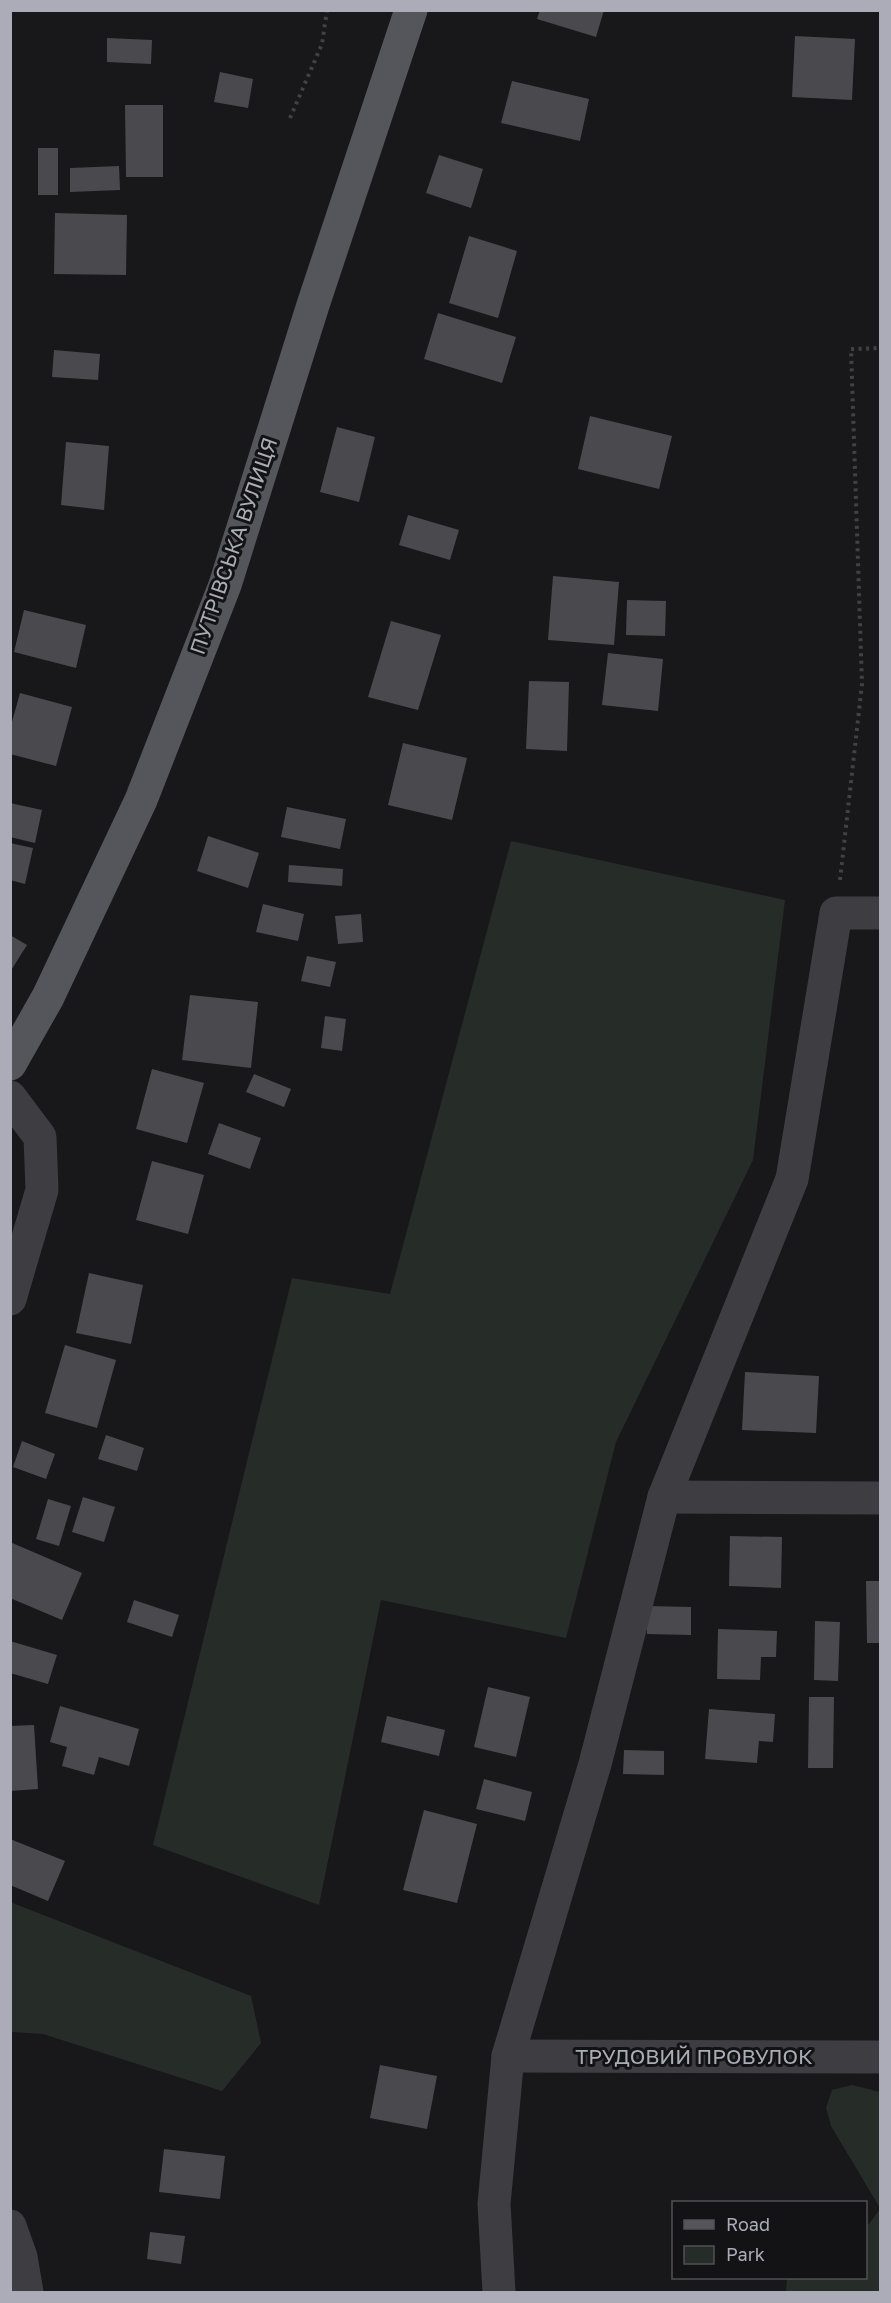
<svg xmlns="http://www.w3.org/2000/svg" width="891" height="2303" font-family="'Golos Text',sans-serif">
	<rect width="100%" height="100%" fill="#181719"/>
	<g fill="#262d29">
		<path d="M511,841L785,900L753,1160L616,1442L566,1638L381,1600L319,1905L153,1845L292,1278L390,1294Z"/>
		<path d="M10,1902L251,1996L261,2043L222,2091L43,2034L11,2032Z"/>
		<path d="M852,2085L880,2092V2208L831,2126L826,2108L832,2090Z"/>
		<path d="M880,2209V2292H786L787,2278H866V2224H869Z"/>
	</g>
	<g fill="#4a494e">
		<path d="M540,10H604L596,37L537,19Z"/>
		<path d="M795,36L855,39L852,100L792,97Z"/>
		<path d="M107,38L152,40L151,64L107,62Z"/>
		<path d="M220,72L253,79L248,108L214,102Z"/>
		<path d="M512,81L589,99L580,141L501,123Z"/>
		<path d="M125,105H163V177H126Z"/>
		<rect x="38" y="148" width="20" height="47"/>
		<path d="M439,155L483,169L471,208L426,193Z"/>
		<path d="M119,166L120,190L70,192V168Z"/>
		<path d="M55,213L127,215L126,275L54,274Z"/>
		<path d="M469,236L517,251L498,318L449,303Z"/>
		<path d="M438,313L516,337L502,383L424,359Z"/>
		<path d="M54,350L100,354L98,380L52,377Z"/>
		<path d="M590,416L672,436L659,489L578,469Z"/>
		<path d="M337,427L375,437L359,502L320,492Z"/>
		<path d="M66,442L109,446L104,510L61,505Z"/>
		<path d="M408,515L459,530L450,560L399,545Z"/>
		<path d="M553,576L619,582L614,645L548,640Z"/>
		<path d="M627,600L666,601L665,636L626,635Z"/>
		<path d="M24,610L86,625L76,668L14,652Z"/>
		<path d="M391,621L441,635L418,710L368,697Z"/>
		<path d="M608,653L663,659L658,711L602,705Z"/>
		<path d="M529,681L569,682L567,751L526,749Z"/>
		<path d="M20,693L72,707L56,766L10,754V729Z"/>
		<path d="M403,743L467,758L452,820L388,805Z"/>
		<path d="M10,803L42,810L35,843L10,837Z"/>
		<path d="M287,807L346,819L340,849L281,837Z"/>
		<path d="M208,836L259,853L248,888L197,871Z"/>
		<path d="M10,843L33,848L25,884L10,880Z"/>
		<path d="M289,865L343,869L342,886L288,882Z"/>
		<path d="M263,904L304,914L298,941L256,932Z"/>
		<path d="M361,914L363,942L338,944L335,916Z"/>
		<path d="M10,935L27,945L10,972Z"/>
		<path d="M307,956L336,962L330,987L301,981Z"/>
		<path d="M190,995L258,1002L251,1068L182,1060Z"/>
		<path d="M325,1016L346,1019L342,1051L321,1048Z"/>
		<path d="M152,1069L204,1083L187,1143L136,1129Z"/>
		<path d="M254,1074L291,1089L284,1107L246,1092Z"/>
		<path d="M219,1123L261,1138L250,1169L208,1154Z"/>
		<path d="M152,1161L204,1175L188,1234L136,1220Z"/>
		<path d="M89,1273L143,1285L131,1344L76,1333Z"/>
		<path d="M65,1345L116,1360L97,1428L45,1413Z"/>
		<path d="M745,1372L819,1376L816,1433L742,1430Z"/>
		<path d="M106,1435L144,1448L137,1471L98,1459Z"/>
		<path d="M22,1441L55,1454L46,1479L13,1467Z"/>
		<path d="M83,1497L115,1507L104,1542L72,1532Z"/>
		<path d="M48,1499L71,1506L59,1546L36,1539Z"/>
		<path d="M730,1536L782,1537L781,1588L729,1586Z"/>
		<path d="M10,1542L82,1573L62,1620L10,1598Z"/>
		<path d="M866,1581H880V1643H867Z"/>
		<path d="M134,1600L179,1615L172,1637L127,1622Z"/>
		<path d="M647,1606L691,1607V1635L647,1634Z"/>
		<path d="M815,1621L840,1622L838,1681L814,1680Z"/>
		<path d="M718,1629L777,1631L776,1657H761L760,1680L717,1679Z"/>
		<path d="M10,1641L57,1655L48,1684L10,1673Z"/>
		<path d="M488,1687L530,1697L516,1757L474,1747Z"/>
		<path d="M809,1697H834L833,1768H808Z"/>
		<path d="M60,1706L139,1729L129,1766L99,1757L94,1775L62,1766L67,1747L50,1742Z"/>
		<path d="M709,1709L775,1714L773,1742L759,1741L757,1763L705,1759Z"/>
		<path d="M387,1716L445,1730L439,1756L381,1742Z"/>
		<path d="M34,1725L38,1789L10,1791V1726Z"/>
		<path d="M624,1750L664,1751V1775L623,1774Z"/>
		<path d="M484,1779L532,1792L525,1821L476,1809Z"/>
		<path d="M424,1810L477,1824L457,1903L403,1890Z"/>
		<path d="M10,1839L65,1861L48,1901L10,1885Z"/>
		<path d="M380,2065L437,2076L427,2129L370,2118Z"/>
		<path d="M164,2149L225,2156L220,2199L159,2192Z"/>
		<path d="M150,2232L185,2236L181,2264L147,2259Z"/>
	</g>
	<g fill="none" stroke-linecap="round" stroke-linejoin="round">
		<g stroke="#414146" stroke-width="4" stroke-dasharray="3 4.5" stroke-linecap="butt">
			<path d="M290,118L322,44L327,10"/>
			<path d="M840,880L862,684L851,349L880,348"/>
		</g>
		<g stroke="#3e3e42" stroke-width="33">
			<path d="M10,1097L40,1137L42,1190L10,1299"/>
			<path d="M664,1497L880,1498"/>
			<path d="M508,2056L880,2057"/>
			<path d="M10,2226L21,2257L27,2292"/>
			<path d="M499,2292L494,2204L508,2056L595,1764L664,1497L792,1179L836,913H880"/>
		</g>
		<path stroke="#55555c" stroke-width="33" d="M10,1064L48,997L141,800L225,585L313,305L411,10"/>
	</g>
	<g text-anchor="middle" stroke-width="6" stroke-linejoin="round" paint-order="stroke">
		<g font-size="21" fill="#abacb7" stroke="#131214">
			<text transform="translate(234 546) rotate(-71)" y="7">ПУТРІВСЬКА ВУЛИЦЯ</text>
			<text x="694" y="2064">ТРУДОВИЙ ПРОВУЛОК</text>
		</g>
	</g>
	<rect width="891" height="2303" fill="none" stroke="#abacb7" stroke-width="24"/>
	<rect x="672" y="2201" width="195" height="78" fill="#131214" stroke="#505055" stroke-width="1.5"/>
	<rect x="684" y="2220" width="30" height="9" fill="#55555c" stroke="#505055" stroke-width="1.5"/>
	<text x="726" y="2231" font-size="18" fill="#abacb7">Road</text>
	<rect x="684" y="2246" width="30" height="18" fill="#262d29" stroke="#505055" stroke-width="1.5"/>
	<text x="726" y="2261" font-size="18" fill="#abacb7">Park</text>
</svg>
